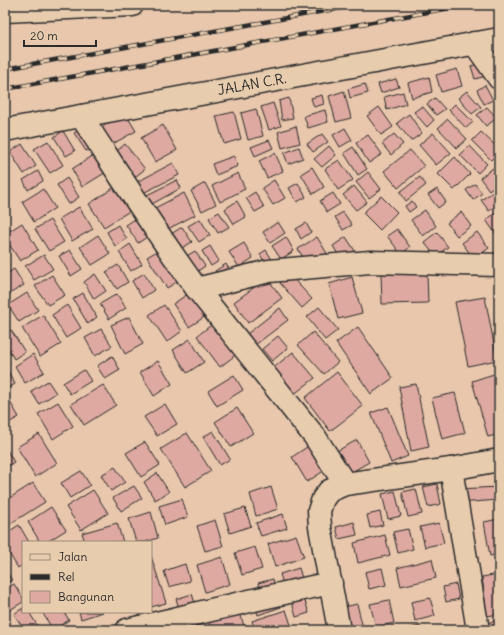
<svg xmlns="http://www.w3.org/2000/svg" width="504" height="635" font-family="Delius,sans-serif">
	<rect width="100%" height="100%" fill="#e8c7ad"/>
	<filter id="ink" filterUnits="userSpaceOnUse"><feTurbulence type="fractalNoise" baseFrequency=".025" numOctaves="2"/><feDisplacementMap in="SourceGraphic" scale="8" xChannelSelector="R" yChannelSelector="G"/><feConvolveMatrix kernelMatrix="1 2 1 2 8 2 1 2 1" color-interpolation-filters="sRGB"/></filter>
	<g filter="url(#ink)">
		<g fill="#dea9a0" stroke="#2b2b2b">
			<path d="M486,62L490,75L475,79L471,66Z"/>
			<path d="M457,69L462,86L441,92L436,75Z"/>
			<path d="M429,77L432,92L412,98L408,83Z"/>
			<path d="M396,79L399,87L381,93L378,84Z"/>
			<path d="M365,84L368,93L350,98L348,89Z"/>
			<path d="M485,85L493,100L484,104L477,90Z"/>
			<path d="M344,91L351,118L336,122L329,96Z"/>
			<path d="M467,91L481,107L472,114L458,98Z"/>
			<path d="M403,92L406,104L387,110L384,97Z"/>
			<path d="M322,95L324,104L314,107L311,98Z"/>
			<path d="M289,98L293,118L282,120L279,101Z"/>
			<path d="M435,98L445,109L436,115L427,104Z"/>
			<path d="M273,103L281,126L269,130L261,107Z"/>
			<path d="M455,104L473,122L466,128L449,110Z"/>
			<path d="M422,106L434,120L427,127L414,112Z"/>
			<path d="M379,107L393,127L381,135L367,116Z"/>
			<path d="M487,107L497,118L486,126L477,115Z"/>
			<path d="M256,109L263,136L248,140L241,113Z"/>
			<path d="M325,110L328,122L308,128L304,116Z"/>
			<path d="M234,112L241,139L224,144L216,116Z"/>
			<path d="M125,113L136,131L109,146L99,129Z"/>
			<path d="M409,114L422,133L411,141L397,123Z"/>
			<path d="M448,119L467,139L457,148L438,128Z"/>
			<path d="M163,125L177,150L155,162L141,138Z"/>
			<path d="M296,126L300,143L282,148L278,132Z"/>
			<path d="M83,127L95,146L86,151L74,133Z"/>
			<path d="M345,128L352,140L340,147L333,135Z"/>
			<path d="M63,131L75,151L66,156L54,137Z"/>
			<path d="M481,132L499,149V152L491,160L472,141Z"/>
			<path d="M433,133L451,153L436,165L419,145Z"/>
			<path d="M322,134L328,142L313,152L307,144Z"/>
			<path d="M394,134L403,144L391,155L382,144Z"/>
			<path d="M368,135L382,154L369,163L356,143Z"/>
			<path d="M269,140L273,148L255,156L251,147Z"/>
			<path d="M48,141L63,165L50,173L34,149Z"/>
			<path d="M22,144L36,166L24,174L10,152Z"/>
			<path d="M125,144L145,169L131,180L111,156Z"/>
			<path d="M329,146L336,155L322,167L314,159Z"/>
			<path d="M470,146L487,164L478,173L460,155Z"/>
			<path d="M299,147L303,158L288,164L284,153Z"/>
			<path d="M353,147L367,169L358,175L344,153Z"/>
			<path d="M410,150L424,166L398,188L384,171Z"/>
			<path d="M97,153L108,171L82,187L72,169Z"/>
			<path d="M275,153L283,171L267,178L259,161Z"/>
			<path d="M234,156L238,166L216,175L212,164Z"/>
			<path d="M455,157L470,174L454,190L438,174Z"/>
			<path d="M339,160L353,180L338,190L325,169Z"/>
			<path d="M173,163L179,175L143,193L137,182Z"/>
			<path d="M312,167L324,187L313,194L301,174Z"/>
			<path d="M493,168L499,177V182L489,190L480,178Z"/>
			<path d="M38,171L43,181L28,190L23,180Z"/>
			<path d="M368,172L381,189L369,198L356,182Z"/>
			<path d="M238,173L245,189L220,202L212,186Z"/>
			<path d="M420,177L426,185L406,201L400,192Z"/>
			<path d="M67,178L79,197L69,204L57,185Z"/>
			<path d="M177,180L181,188L152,204L147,195Z"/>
			<path d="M274,180L285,198L273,205L262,188Z"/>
			<path d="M121,183L136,207L104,227L89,204Z"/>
			<path d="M205,183L216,204L202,211L191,191Z"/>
			<path d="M298,183L306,197L297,202L289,188Z"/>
			<path d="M475,184L482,193L473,200L466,190Z"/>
			<path d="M354,186L367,202L356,210L343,195Z"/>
			<path d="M43,189L55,208L34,222L22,202Z"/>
			<path d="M437,189L446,202L438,208L428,195Z"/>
			<path d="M255,192L264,207L255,212L246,198Z"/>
			<path d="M493,192L499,200V204L489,211L481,200Z"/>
			<path d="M184,193L195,215L164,231L153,209Z"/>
			<path d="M333,193L340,204L327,212L320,201Z"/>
			<path d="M381,196L397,212L380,230L363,213Z"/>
			<path d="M237,201L246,217L234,224L225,209Z"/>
			<path d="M412,201L416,207L409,212L405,206Z"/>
			<path d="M79,207L93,229L72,241L59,219Z"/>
			<path d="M425,210L436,226L423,236L411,220Z"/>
			<path d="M498,211L499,213V230L495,233L486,220Z"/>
			<path d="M219,212L229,227L218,233L209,218Z"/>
			<path d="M343,212L352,225L343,230L335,217Z"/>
			<path d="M461,212L471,226L457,236L447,223Z"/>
			<path d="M141,215L153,233L138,243L126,225Z"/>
			<path d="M200,219L210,235L199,242L188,226Z"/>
			<path d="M50,220L64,242L49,251L35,229Z"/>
			<path d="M278,222L285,233L270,243L263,232Z"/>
			<path d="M22,223L38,250L20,261L5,238V234Z"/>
			<path d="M306,223L311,232L301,239L296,229Z"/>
			<path d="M118,225L127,239L115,246L107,232Z"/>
			<path d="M182,227L192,242L180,249L171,234Z"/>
			<path d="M397,229L410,247L401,254L387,236Z"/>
			<path d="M437,232L448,247L435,256L424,242Z"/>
			<path d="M477,232L489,248L474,259L462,243Z"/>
			<path d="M98,235L110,254L92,265L80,247Z"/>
			<path d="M286,237L294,251L281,259L272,246Z"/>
			<path d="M317,237L328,255L309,267L298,249Z"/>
			<path d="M346,237L355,251L341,259L333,246Z"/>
			<path d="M244,243L253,258L239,267L229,252Z"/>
			<path d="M130,244L142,264L131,271L119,252Z"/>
			<path d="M210,246L219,261L211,266L202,251Z"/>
			<path d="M164,247L183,278L167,288L147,257Z"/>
			<path d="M70,250L82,269L71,276L59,256Z"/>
			<path d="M266,250L273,261L266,265L260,254Z"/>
			<path d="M195,251L205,266L195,273L185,257Z"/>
			<path d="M44,255L53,269L34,280L25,266Z"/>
			<path d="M226,264L232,274L221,281L215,271Z"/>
			<path d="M118,265L128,282L117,289L106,272Z"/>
			<path d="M14,269L24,285L6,296L5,295V275Z"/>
			<path d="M144,273L154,290L142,298L132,281Z"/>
			<path d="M427,273L428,303L382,304L381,274Z"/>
			<path d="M95,274L106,291L94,299L84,282Z"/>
			<path d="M289,274L312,299L302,308L280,283Z"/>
			<path d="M52,275L65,295L48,305L35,286Z"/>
			<path d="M352,277L362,313L338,319L329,284Z"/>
			<path d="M267,278L282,298L248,323L234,302Z"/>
			<path d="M195,289L212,312L189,327L173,304Z"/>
			<path d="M27,293L38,310L19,322L8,305Z"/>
			<path d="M83,293L97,317L88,324L73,299Z"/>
			<path d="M117,294L126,308L109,319L100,304Z"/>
			<path d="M499,295V317L495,296Z"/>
			<path d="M485,297L497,360L468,366L455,302Z"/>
			<path d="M67,305L81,328L66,338L52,315Z"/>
			<path d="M164,305L182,331L167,342L149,315Z"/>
			<path d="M319,307L338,330L325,340L307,317Z"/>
			<path d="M280,308L288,320L255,345L247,334Z"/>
			<path d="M43,315L61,344L40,357L22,328Z"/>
			<path d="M129,317L143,344L125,354L111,325Z"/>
			<path d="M215,322L238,353L220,367L197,336Z"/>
			<path d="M358,327L393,378L371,394L336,343Z"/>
			<path d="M101,329L112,346L95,356L85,338Z"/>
			<path d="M11,330L25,352L14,359L5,343V334Z"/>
			<path d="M313,332L338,362L324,374L298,345Z"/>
			<path d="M278,336L288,348L272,361L262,349Z"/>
			<path d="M190,339L204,362L187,373L173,350Z"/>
			<path d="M293,352L315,378L293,395L272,369Z"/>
			<path d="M33,354L44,372L25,383L15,366Z"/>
			<path d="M112,356L120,370L105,379L97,366Z"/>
			<path d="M158,361L172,384L154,396L140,372Z"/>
			<path d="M5,366L15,384L5,390Z"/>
			<path d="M84,370L91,381L70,394L63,383Z"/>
			<path d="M337,372L363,406L330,431L305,398Z"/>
			<path d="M497,373L499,381V434L488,437L472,381Z"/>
			<path d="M234,375L243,390L217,406L208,391Z"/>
			<path d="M48,381L56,393L39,404L31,391Z"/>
			<path d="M416,384L429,447L411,451L399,387Z"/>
			<path d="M103,385L116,405L84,425L71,404Z"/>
			<path d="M455,393L465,433L442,439L432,398Z"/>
			<path d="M7,397L19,417L5,425V398Z"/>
			<path d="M58,402L73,426L53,439L38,414Z"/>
			<path d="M165,404L177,424L157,436L144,417Z"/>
			<path d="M388,407L408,456L391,463L371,413Z"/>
			<path d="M237,408L253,433L231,447L215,422Z"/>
			<path d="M213,431L230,459L220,465L203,437Z"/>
			<path d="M187,433L211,471L185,487L161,449Z"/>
			<path d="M39,434L57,463L35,477L17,447Z"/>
			<path d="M357,440L369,462L350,473L337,451Z"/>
			<path d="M145,442L160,465L141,477L126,453Z"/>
			<path d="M313,443L328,468L307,482L292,457Z"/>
			<path d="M5,447L14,462L5,468Z"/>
			<path d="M115,467L125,482L111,491L101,475Z"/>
			<path d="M81,471L90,485L70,498L61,483Z"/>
			<path d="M157,473L169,492L155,500L144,482Z"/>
			<path d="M33,483L45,502L5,527V501Z"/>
			<path d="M437,484L441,504L428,507L423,487Z"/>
			<path d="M134,486L142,498L121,511L113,498Z"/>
			<path d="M271,487L278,509L256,516L250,494Z"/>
			<path d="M499,487V500L459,503L458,489Z"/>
			<path d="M416,489L422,514L408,517L402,492Z"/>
			<path d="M93,490L108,513L81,530L66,507Z"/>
			<path d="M395,491L401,516L388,519L382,494Z"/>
			<path d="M182,499L188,517L165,525L159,506Z"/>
			<path d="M51,507L66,530L47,542H40L28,522Z"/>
			<path d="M245,508L251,526L230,533L224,514Z"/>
			<path d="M151,512L158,538L145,542H136L129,519Z"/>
			<path d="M380,512L383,525L370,528L367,515Z"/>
			<path d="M283,514L287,528L261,536L256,523Z"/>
			<path d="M499,519V554L490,556L484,522Z"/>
			<path d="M215,520L223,546L205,551L197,526Z"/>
			<path d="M354,522L357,535L339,539L336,527Z"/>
			<path d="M117,523L123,542H85L82,533Z"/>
			<path d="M439,523L444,543L425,547L420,527Z"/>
			<path d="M19,525L29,542H23V564L18,568L5,547V534Z"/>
			<path d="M408,529L413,549L398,553L393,532Z"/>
			<path d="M296,535L304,557L275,567L268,544Z"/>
			<path d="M385,535L390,555L358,563L354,543Z"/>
			<path d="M255,547L262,569L242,575L235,553Z"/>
			<path d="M151,556L166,603L151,607Z"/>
			<path d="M222,557L230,584L205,592L197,565Z"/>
			<path d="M432,559L436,578L401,586L397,568Z"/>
			<path d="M185,564L190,581L169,587L164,571Z"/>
			<path d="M299,568L304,585L285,591L280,574Z"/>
			<path d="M382,568L386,585L369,589L365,572Z"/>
			<path d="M5,569L12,580L5,584Z"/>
			<path d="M499,574V614L487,616L482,577Z"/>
			<path d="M273,579L275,588L261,592L258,583Z"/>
			<path d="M14,584L23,598V602L8,611L5,606V589Z"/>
			<path d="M456,584L459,599L446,602L443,587Z"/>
			<path d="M192,594L195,603L179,608L176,599Z"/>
			<path d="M277,594L281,607L258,615L254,601Z"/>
			<path d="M304,598L309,613L296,617L292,602Z"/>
			<path d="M430,598L435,616L415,621L411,602Z"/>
			<path d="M389,600L394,623L376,627L370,604Z"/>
			<path d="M357,604L363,628L354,630H342L336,609Z"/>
			<path d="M23,608V612H29L39,628L37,630H24L14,614Z"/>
			<path d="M286,610L292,628L284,630H255L252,621Z"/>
			<path d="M42,612H64L69,620L53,630Z"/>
			<path d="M79,612H103L81,619Z"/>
			<path d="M240,612L245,630H212L209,622Z"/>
			<path d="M499,620V630H483L482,624Z"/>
			<path d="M191,624L193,630H172Z"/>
			<path d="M466,625L467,630H454V628Z"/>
			<path d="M420,626L421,630H402Z"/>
			<path d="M444,626L445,630H433L432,629Z"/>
		</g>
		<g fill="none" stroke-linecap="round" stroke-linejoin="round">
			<g stroke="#2b2b2b" stroke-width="25">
				<g id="minor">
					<path d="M5,11L132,5"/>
					<path d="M474,43L499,78"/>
					<path d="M81,116C119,174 156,233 197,289"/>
					<path d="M5,130L499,39"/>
					<path d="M451,469L478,630"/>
					<path d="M345,484L315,437L197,289L269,271L370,262L499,265"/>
					<path d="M127,630C195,614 263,597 331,583"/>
					<path d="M339,630L320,527L319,511L323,499L329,491L345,484L451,469L499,460"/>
				</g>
			</g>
			<use href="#minor" stroke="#e7ccae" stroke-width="22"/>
			<g stroke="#2b2b2b" stroke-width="4.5">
				<g id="rail">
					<path d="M5,69L358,5"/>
					<path d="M5,89L466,5"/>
				</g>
			</g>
			<use href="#rail" stroke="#e7ccae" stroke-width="3" stroke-dasharray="9" stroke-linecap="butt"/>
		</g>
	</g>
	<g text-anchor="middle" stroke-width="3" stroke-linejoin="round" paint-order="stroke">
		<g font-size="14" fill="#2b2b2b" stroke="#e7ccae">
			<text transform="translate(252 84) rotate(-10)" y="5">JALAN C.R.</text>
		</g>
	</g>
	<rect width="504" height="635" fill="none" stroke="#e7ccae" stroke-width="20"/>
	<rect x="10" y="10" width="484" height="615" fill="none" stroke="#2b2b2b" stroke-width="1.5" filter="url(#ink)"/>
	<rect x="22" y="541" width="130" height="72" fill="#e7ccae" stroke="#9c8c7a"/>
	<rect x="30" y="554" width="20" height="6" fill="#e7ccae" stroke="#9c8c7a"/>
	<text x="58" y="561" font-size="12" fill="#2b2b2b">Jalan</text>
	<rect x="30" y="574" width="20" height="6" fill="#2b2b2b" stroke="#9c8c7a"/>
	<text x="58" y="581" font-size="12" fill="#2b2b2b">Rel</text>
	<rect x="30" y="591" width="20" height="12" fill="#dea9a0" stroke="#9c8c7a"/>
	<text x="58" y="601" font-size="12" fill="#2b2b2b">Bangunan</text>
	<path d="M24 40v6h72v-6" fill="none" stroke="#2b2b2b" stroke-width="2"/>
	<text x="30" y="40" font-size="12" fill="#2b2b2b" stroke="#e7ccae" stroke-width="3" paint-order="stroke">20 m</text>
</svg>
